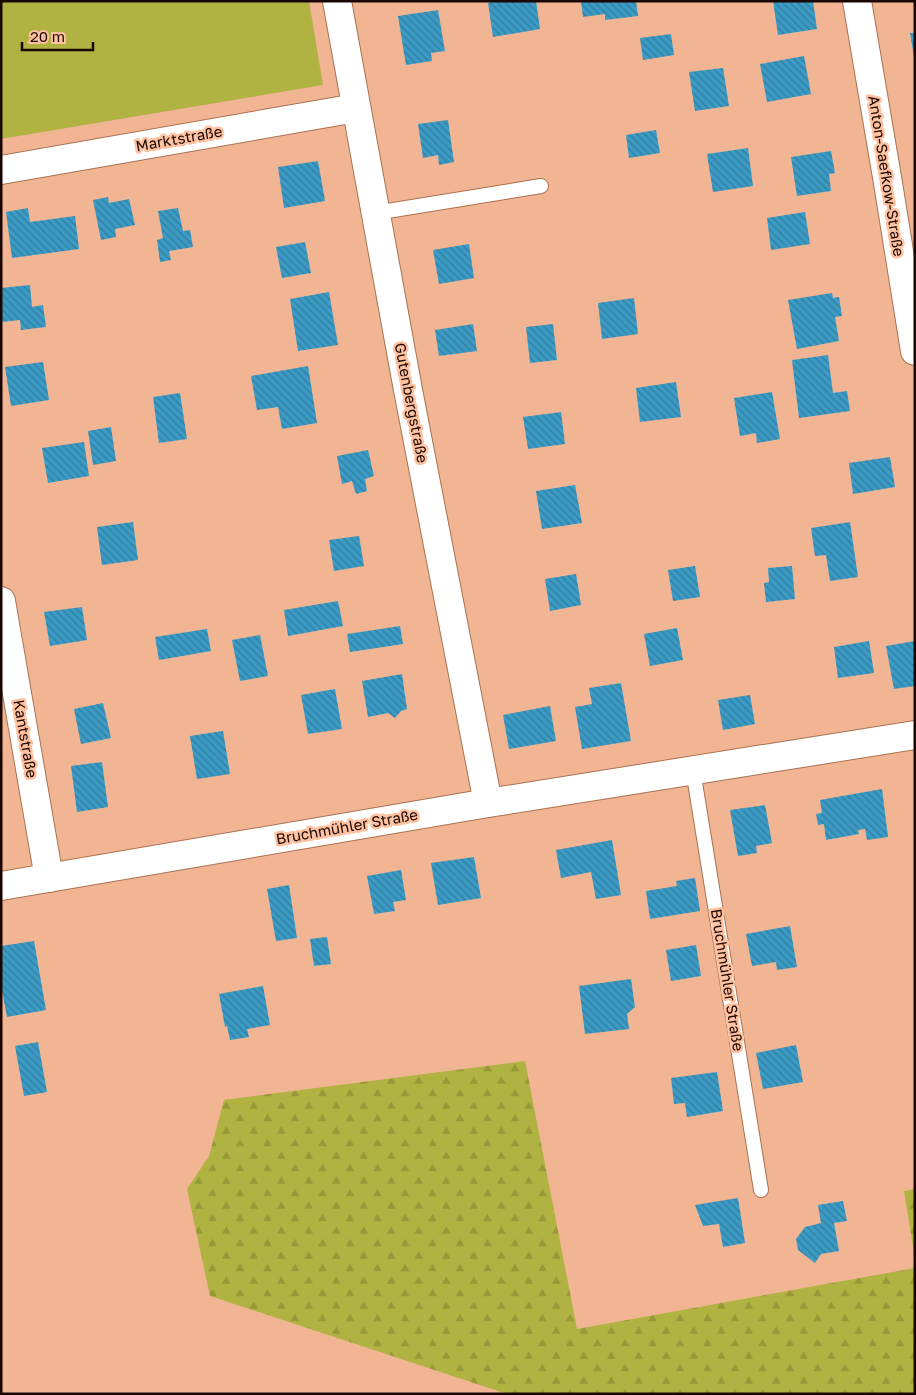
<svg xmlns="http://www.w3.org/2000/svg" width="916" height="1395" font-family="'Golos Text',sans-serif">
	<defs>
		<pattern id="forest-firs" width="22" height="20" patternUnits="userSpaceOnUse" patternTransform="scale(1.25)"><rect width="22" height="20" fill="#b0b342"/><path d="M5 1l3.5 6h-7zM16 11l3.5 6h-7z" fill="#979838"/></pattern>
		<pattern id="building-back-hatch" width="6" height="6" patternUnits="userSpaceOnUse" patternTransform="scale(1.25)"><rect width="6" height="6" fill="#3b9bc5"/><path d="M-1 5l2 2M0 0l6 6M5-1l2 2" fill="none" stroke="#317c9e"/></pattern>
	</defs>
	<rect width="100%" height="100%" fill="#f1b593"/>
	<path fill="#b0b342" d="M1,1H309L323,85L1,139Z"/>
	<g fill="url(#forest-firs)">
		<path d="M525,1061L577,1329L915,1268V1394H507L210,1296L187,1189L209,1156L224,1100Z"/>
		<path d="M915,1189V1259L904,1191Z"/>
	</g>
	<g fill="url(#building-back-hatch)">
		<path d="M495,1H536L540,29L493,37L488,3Z"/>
		<path d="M581,1H636L638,16L605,20V14L583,17Z"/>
		<path d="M773,1H813L817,29L778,35Z"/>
		<path d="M438,10L445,51L431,53L432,61L406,65L398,16Z"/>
		<path d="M910,33H915V57H914Z"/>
		<path d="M671,34L674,55L643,60L640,38Z"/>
		<path d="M804,56L811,94L767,102L760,64Z"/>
		<path d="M723,68L729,106L695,111L689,72Z"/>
		<path d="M448,120L454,162L439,165L438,155L423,158L418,124Z"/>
		<path d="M656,130L660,153L629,158L626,135Z"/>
		<path d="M748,148L753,186L713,192L707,154Z"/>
		<path d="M831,151L835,173L829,174L831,191L797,196L791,157Z"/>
		<path d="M318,161L325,201L284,208L278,167Z"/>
		<path d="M108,197L109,203L129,199L135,225L115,229L116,237L101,240L93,200Z"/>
		<path d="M28,208L30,222L75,216L79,249L12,258L6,212Z"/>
		<path d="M178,208L183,231L190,230L193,247L169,251L171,260L160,262L157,240L163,238L158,211Z"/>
		<path d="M805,212L810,244L771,250L767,218Z"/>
		<path d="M305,242L311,273L282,278L276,247Z"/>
		<path d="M469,244L474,278L439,284L433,250Z"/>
		<path d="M30,285L32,307L43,305L46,327L21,330L20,320L1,322V288Z"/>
		<path d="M329,292L338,345L298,351L290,299Z"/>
		<path d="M832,293L833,298L839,297L842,316L835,317L839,341L797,349L788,300Z"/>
		<path d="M634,298L638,334L602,339L598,303Z"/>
		<path d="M473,324L477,351L439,356L435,330Z"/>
		<path d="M553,324L557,360L530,363L526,327Z"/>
		<path d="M828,355L833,393L847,391L850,411L799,418L792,360Z"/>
		<path d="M43,362L49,400L11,406L5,367Z"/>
		<path d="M308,366L317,423L282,429L278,407L257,410L251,376Z"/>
		<path d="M676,382L681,417L640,422L636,388Z"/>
		<path d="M772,392L780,439L757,443L756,433L740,436L734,398Z"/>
		<path d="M180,393L187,439L159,443L153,397Z"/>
		<path d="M561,412L565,444L528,449L523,417Z"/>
		<path d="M111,427L116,461L93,465L88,431Z"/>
		<path d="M84,442L89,476L48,483L42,448Z"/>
		<path d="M368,450L374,476L365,479L367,491L356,494L352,481L342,484L337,456Z"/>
		<path d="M890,457L895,487L853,494L849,463Z"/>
		<path d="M575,485L582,523L542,529L536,491Z"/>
		<path d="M133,522L138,560L102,565L97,527Z"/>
		<path d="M850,522L858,577L830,581L826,555L815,556L811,528Z"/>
		<path d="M359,536L364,566L334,571L329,540Z"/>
		<path d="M695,566L700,597L673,601L668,570Z"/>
		<path d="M792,566L795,599L766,602L764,583L769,582L768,568Z"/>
		<path d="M576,574L581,605L550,611L545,579Z"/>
		<path d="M338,601L343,626L288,636L284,610Z"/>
		<path d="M82,607L87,640L50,646L44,612Z"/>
		<path d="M400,626L403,644L350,652L347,634Z"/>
		<path d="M677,628L683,660L650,666L644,634Z"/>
		<path d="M207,629L211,651L159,660L155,637Z"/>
		<path d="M260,635L268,676L240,681L232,640Z"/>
		<path d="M869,641L874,673L838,678L834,647Z"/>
		<path d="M915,641V686L894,689L886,646Z"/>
		<path d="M402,674L407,709L401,711L395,718L388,713L368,717L362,681Z"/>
		<path d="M621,683L631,741L582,749L575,707L592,704L589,688Z"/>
		<path d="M335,689L342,729L308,734L301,695Z"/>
		<path d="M750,695L755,724L723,730L718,700Z"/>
		<path d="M103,703L111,738L81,744L74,709Z"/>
		<path d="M550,706L556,741L509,749L503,715Z"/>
		<path d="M223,731L230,774L197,779L190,736Z"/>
		<path d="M102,762L108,807L77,812L71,766Z"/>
		<path d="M882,789L888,837L867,840L865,829L858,830L859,834L826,840L824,824L818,825L816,814L822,813L820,800Z"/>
		<path d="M765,805L772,843L756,846L757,853L738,856L730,810Z"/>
		<path d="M612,840L621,895L596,899L591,872L561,878L556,850Z"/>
		<path d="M474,857L481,898L438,905L431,863Z"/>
		<path d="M401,870L406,900L393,902L395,911L374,914L367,876Z"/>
		<path d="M695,878L700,911L650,919L646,891L677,886L676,881Z"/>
		<path d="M289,885L297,938L276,941L267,889Z"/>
		<path d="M790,926L797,967L777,970L776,962L752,966L746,934Z"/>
		<path d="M327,937L331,964L314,966L310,939Z"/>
		<path d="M34,941L46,1010L7,1017L1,985V946Z"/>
		<path d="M696,945L701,976L671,981L666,950Z"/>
		<path d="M631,979L635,1007L627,1014L629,1029L585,1034L579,986Z"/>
		<path d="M263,986L270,1025L247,1029L249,1037L230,1040L227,1026L225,1027L219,994Z"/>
		<path d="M38,1042L47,1092L24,1096L15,1046Z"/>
		<path d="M796,1045L803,1082L763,1089L756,1053Z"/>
		<path d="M717,1072L723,1111L687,1117L685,1103L674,1104L671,1078Z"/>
		<path d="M738,1198L745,1243L723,1247L719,1224L703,1226L695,1205Z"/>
		<path d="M843,1201L847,1221L834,1223L839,1251L821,1254L815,1263L798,1250L796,1239L805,1227L821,1223L818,1205Z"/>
	</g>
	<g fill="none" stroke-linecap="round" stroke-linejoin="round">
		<g stroke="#a97251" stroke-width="16">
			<g id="lane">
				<path d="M375,213L541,186"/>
				<path d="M693,770L761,1190"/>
			</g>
		</g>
		<g stroke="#a97251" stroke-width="30">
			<g id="street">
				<path d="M337,1L408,390L488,803"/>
				<path d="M857,1L888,183L915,351"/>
				<path d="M1,170L356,108"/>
				<path d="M1,601L49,878"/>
				<path d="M1,886L488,803L915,735"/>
			</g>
		</g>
		<use href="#lane" stroke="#fff" stroke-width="14"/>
		<use href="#street" stroke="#fff" stroke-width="28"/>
	</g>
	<g text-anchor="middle" stroke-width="5" stroke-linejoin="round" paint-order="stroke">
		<g font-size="15" fill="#1a0600" stroke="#ffc2a0">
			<text transform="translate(179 139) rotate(-10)" y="5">Marktstraße</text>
			<text transform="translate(886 176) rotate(81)" y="5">Anton-Saefkow-Straße</text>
			<text transform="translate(411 403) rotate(79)" y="5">Gutenbergstraße</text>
			<text transform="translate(25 739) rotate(80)" y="5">Kantstraße</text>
			<text transform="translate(347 827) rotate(-10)" y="5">Bruchmühler Straße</text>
			<text transform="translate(727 980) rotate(81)" y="5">Bruchmühler Straße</text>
		</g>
	</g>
	<rect width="916" height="1395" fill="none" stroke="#1a0600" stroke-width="5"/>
	<path d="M22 42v8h71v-8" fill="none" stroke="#1a0600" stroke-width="2.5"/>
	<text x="30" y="42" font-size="15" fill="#1a0600" stroke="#ffc2a0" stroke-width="4" paint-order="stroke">20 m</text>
</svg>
